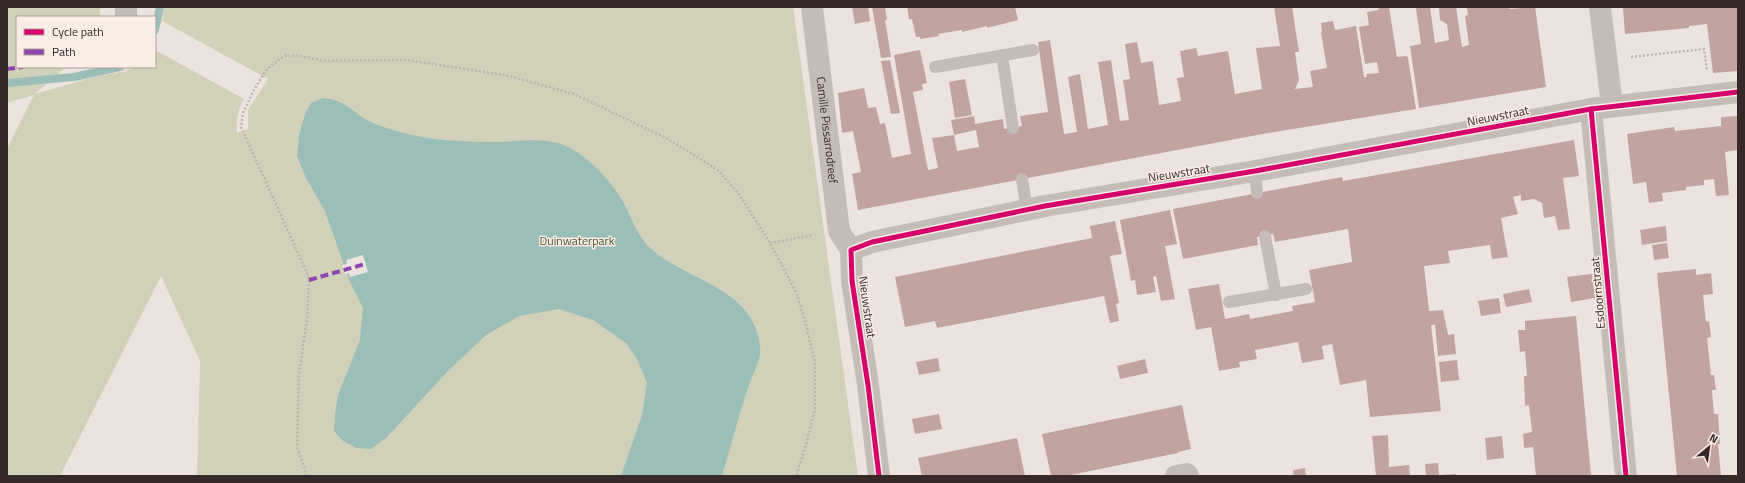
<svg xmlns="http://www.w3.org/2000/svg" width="1745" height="483" font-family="'Titillium Web',sans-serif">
	<rect width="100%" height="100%" fill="#ece3df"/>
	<path fill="#d1d0b8" d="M7,7H100V17H17V67H66L35,94L94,77L126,71L135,67H155V50L244,99C238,109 236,121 237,133L248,129V110L268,79L162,21L164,7H793L858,476H197L200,361L161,276L60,476H7V149L34,95L7,103Z"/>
	<path fill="#9bbfb8" d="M323,98C348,101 348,109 367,120C376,125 387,128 396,131C430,141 466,142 501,142C521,141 541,138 561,144C587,153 614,184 626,207C633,222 638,236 650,248C684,280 754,287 760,346C762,361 752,374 748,388C738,417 731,447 722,476H621L642,415L647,383L637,359L626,343L593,320L559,309L519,316L486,335L447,372L386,438L371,449L357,448L343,441L334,431L335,414L338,395L360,340L363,308L350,282L325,211L306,178L297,156L299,135L305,114L311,103Z"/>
	<path fill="#ece3df" d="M363,255L368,272L350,277L349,273L345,274L342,265L347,264L346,260Z"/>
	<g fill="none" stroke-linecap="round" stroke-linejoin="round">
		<g stroke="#9bbfb8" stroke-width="8">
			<path d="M155,30L160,7"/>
			<path d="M7,83L74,77L120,67"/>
		</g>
	</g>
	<g fill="#c1a4a0">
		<path d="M852,7H868L870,21L855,24Z"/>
		<path d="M872,7H885L887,20H885L891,57L881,58Z"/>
		<path d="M907,7H1015L1018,20L987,28V26L962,32V30L938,34L939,36L920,39V37H916L912,19H909Z"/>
		<path d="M1274,7H1292L1299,52H1295L1299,80L1295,89L1313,87L1310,71L1327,68L1321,32H1322L1321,23L1333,21L1335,30L1356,26L1364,77H1367L1366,74L1379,73L1377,62L1365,64L1359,27L1369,25L1367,12L1379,10L1378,7H1389L1397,57L1407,56L1408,58L1416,109L1268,133L858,210L852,174L861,172L853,131L842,133L838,93L864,88L868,108L876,107L880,124L885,123L892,158L911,154L894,55L920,50L927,83L922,84L923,90L913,92L928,170L938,168L932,138L954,135L957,151L979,147L976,130L954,135L951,120L974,116L975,124L1003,119L1004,129L1022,126L1020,116L1048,112L1038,42L1050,40L1064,134L1077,132L1068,77L1080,74L1088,129L1108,125L1098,62L1111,60L1120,121L1129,120L1123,80L1130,79L1125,44L1137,42L1141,63L1153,61L1159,105L1181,101L1177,78L1184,77L1180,51L1196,48L1198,56L1228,51L1235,94L1262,89L1256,48L1280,46Z"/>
		<path d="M1430,7L1435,43L1449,40L1447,24L1440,20L1439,7H1456L1462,47L1469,45L1465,16L1468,15L1467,7H1509V9L1535,7L1546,87L1419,108L1410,46L1421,44L1416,8Z"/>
		<path d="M1623,7H1688V8L1738,7V71L1713,73L1707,24L1689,26V28L1625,34Z"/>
		<path d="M890,60L900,113L891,114L881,61Z"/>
		<path d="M965,79L972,115L955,118L949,82Z"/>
		<path d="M1738,116V150L1725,152L1729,195L1716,196L1714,179L1704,180V185L1686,187V190L1662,193L1663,201L1649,203L1646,182L1633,184L1627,134L1674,127L1675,131L1721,126V117Z"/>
		<path d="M1574,140L1579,176L1563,178L1570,229L1558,230L1555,216L1544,218L1542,203L1534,199L1521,201V195L1513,197L1518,214L1501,218L1508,257L1492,259L1490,245L1448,251L1450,263L1424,266L1429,311L1443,310L1448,335L1454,334L1456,354L1438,356L1435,325H1431L1441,411L1370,417L1366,380L1340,385L1332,344L1322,346L1324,359L1302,363L1298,342L1255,350L1257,359L1239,362L1240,367L1219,371L1211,327L1196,330L1188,289L1219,284L1225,319L1249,314L1250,319L1293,311L1292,306L1315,302L1309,270L1352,262L1348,229L1275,242L1273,234L1257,237L1258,245L1183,259L1173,209L1342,177L1343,181Z"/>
		<path d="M1170,210L1177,244L1165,246L1175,299L1161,301L1156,276L1153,277L1156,292L1137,295L1135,280L1131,281L1120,220Z"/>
		<path d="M1115,221L1122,254L1110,256L1119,303L1116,304L1119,321L1110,323L1104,296L937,328L935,321L905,327L895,277L1092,238L1090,226Z"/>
		<path d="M1666,226L1667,241L1642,245L1640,230Z"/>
		<path d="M1667,243L1669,258L1654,260L1652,245Z"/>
		<path d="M1696,269V275L1711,273L1713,294L1703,295L1706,322L1709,321L1711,337L1707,338L1711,375H1714L1716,390H1712L1713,403L1714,414H1718L1720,444H1718L1721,476H1677L1657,273Z"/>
		<path d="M1592,274L1595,298L1571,302L1567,277Z"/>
		<path d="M1529,289L1532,302L1506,307L1503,294Z"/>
		<path d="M1499,298L1501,313L1481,316L1478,301Z"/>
		<path d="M1576,316L1591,476H1536L1533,447L1524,448L1523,434L1532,432L1529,405L1525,406L1524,376H1527L1525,351L1520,352L1518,330H1525V321Z"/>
		<path d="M938,358L940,371L919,375L916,362Z"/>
		<path d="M1145,359L1148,373L1120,379L1117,366Z"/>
		<path d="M1457,360L1459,380L1441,382L1439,362Z"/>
		<path d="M1182,405L1191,449L1178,452V453L1066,476L1064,475L1051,476L1042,434Z"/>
		<path d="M939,414L942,429L915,434L912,419Z"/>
		<path d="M1388,435L1389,467L1409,465L1410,476H1376L1372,436Z"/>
		<path d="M1502,436L1504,458L1487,460L1485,438Z"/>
		<path d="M1017,438L1025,476H922L918,458Z"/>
		<path d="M1438,463L1439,476H1426L1425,464Z"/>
		<path d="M1305,468L1306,476H1294L1293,470Z"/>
		<path d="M1456,474L1457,476H1440V475Z"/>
	</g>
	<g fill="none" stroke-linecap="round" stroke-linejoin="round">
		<g stroke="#beb4b0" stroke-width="2.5" stroke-dasharray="2 2" stroke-linecap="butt">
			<path d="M1631,57L1704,49L1707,70"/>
			<path d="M770,243L813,235"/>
			<path d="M307,476L297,446L299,373L307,320L309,280L307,273L241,127L243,113L255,88L267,69L284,56L297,55L325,61L406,60L505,75L574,94L668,139L718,170L739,194L770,243L797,294L806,325L815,363V409L807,442L796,476"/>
		</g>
		<g stroke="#c5bcb8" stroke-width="12">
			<path d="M1002,55L1013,128"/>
			<path d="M935,67L1033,50"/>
			<path d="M1255,171L1257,193"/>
			<path d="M1022,179L1027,210"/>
			<path d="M1265,236L1276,295"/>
			<path d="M1229,302L1306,289"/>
		</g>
		<g stroke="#c5bcb8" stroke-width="22">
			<path id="s1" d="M812,7L839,231L851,250"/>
			<path d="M1600,7L1612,106"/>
			<path d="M126,17V7"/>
			<path d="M1591,109L1626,476"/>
			<path d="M879,476L868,385L852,281L851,250L872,242L1045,206L1255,171L1591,109L1738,92"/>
			<path d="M1176,476L1187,474L1188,476"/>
		</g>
		<g stroke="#8e44ad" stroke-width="4" stroke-dasharray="8 4" stroke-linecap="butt">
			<path d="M7,69L23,67"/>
			<path d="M309,280L365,264"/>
		</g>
		<g stroke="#faede6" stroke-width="8">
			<g id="cycleway">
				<path d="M1591,109L1626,476"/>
				<path d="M879,476L868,385L852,281L851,250L872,242L1045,206L1255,171L1591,109L1738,92"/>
			</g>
		</g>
		<use href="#cycleway" stroke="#d6006c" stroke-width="5"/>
	</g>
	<g text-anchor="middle" stroke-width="3" stroke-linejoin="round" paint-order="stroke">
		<g font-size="12" fill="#362927" stroke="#faede6">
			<text transform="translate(1498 116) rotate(-11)" y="4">Nieuwstraat</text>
			<text dy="4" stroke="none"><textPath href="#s1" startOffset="124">Camille Pissarrodreef</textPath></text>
			<text transform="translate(1179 173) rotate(-9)" y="4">Nieuwstraat</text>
			<text transform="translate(1598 293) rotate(-95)" y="4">Esdoornstraat</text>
			<text transform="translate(867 307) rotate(82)" y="4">Nieuwstraat</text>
		</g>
		<g font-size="12" fill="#4c542a" stroke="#faede6">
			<text x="577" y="245">Duinwaterpark</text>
		</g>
	</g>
	<rect width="1745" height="483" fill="none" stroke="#362927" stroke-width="16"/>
	<rect x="16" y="16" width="140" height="52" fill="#faede6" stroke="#ac9f9a"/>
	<rect x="24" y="29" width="20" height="6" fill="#d6006c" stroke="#ac9f9a"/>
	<text x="52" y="36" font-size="12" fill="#362927">Cycle path</text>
	<rect x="24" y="49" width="20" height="6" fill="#8e44ad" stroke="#ac9f9a"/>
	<text x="52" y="56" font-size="12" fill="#362927">Path</text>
	<g transform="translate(1709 447) rotate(29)" stroke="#faede6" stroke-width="3" paint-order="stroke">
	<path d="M0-3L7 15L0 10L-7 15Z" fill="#362927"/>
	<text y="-6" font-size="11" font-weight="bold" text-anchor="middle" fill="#362927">N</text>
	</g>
</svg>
